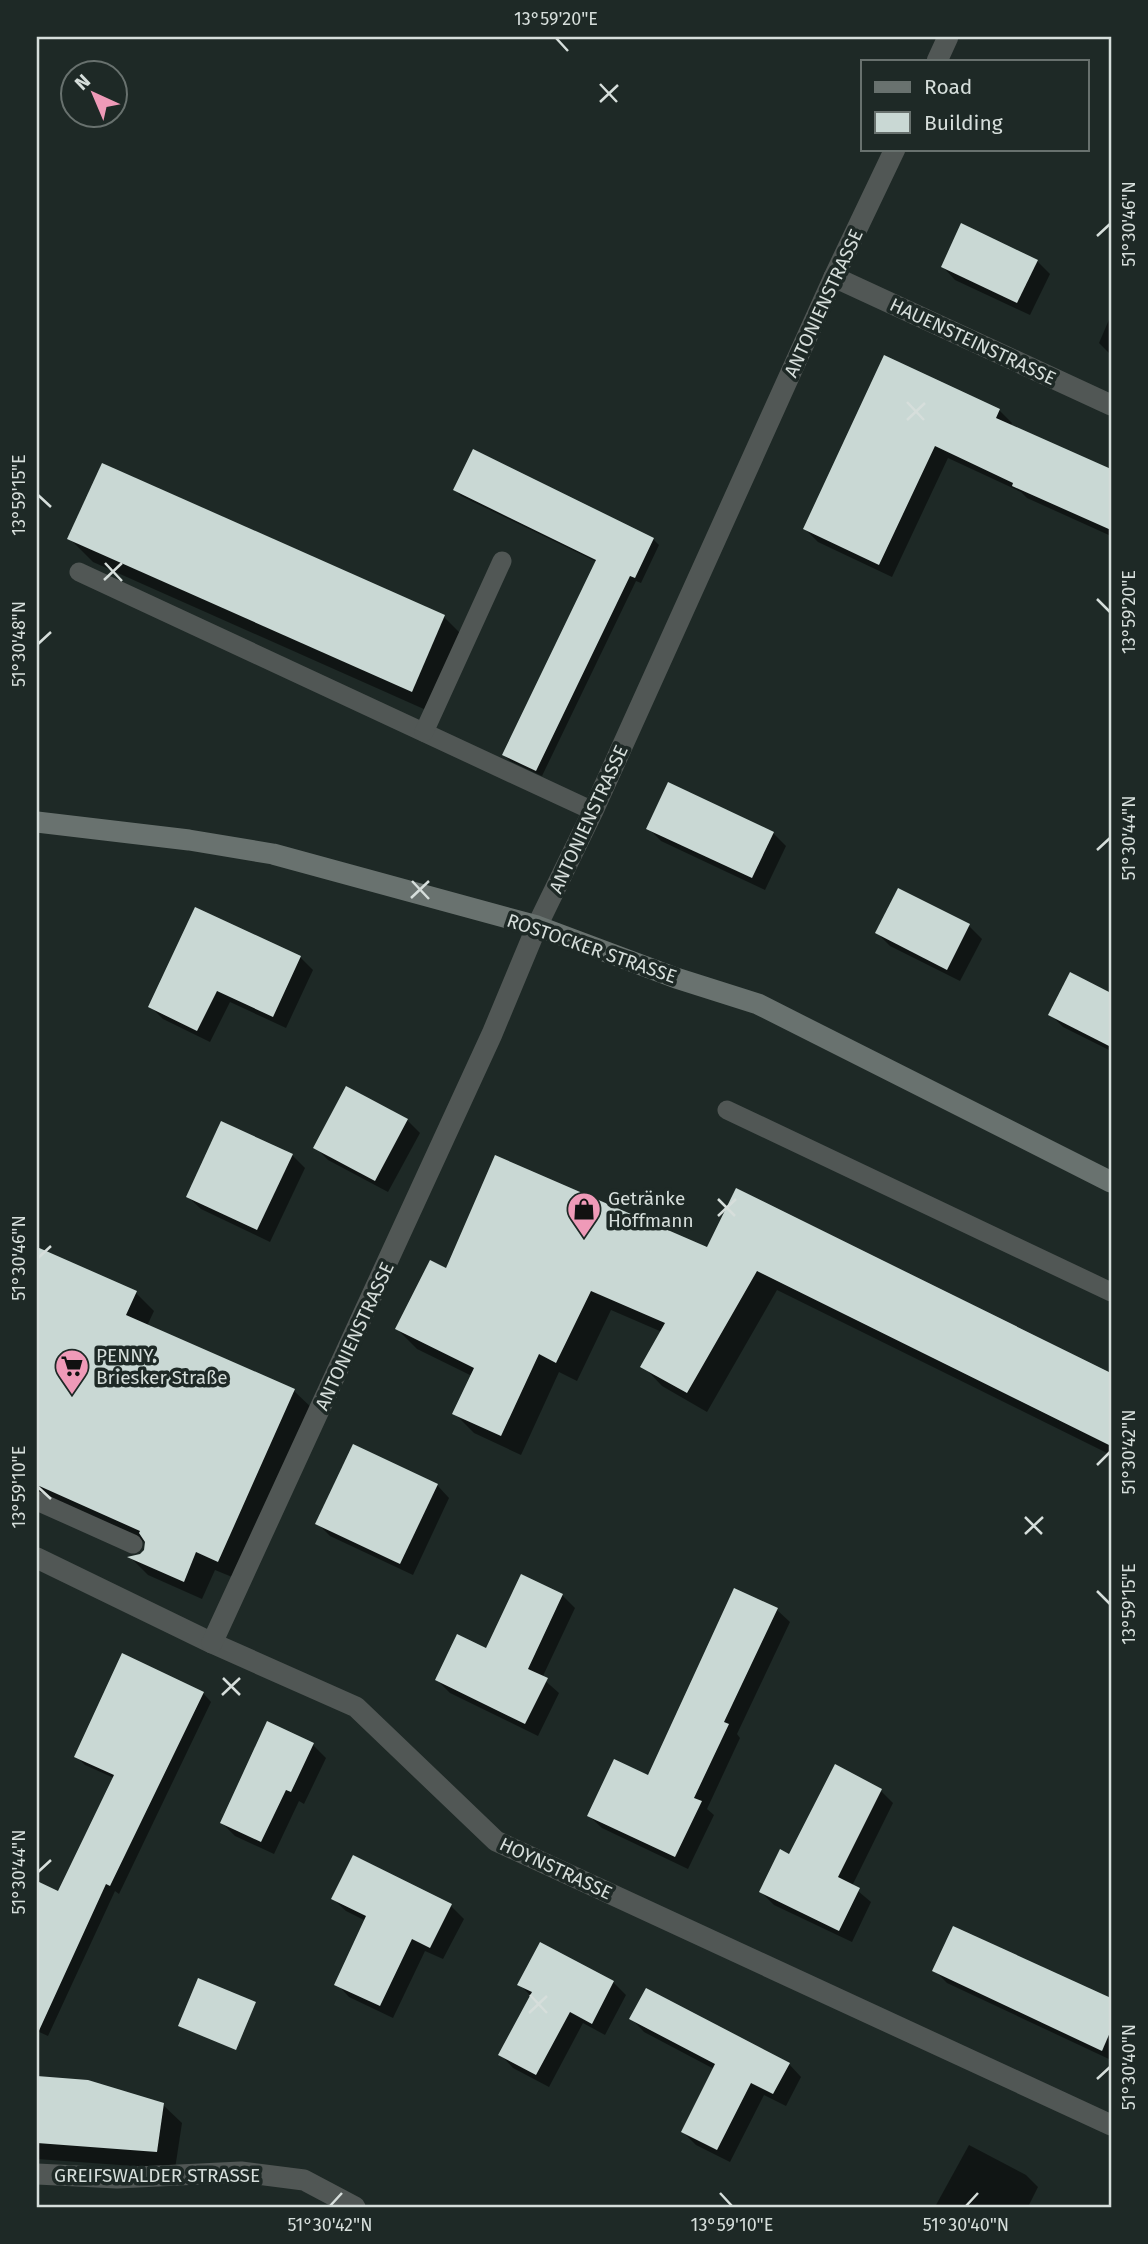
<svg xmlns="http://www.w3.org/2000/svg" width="1148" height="2244" font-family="'Fira Sans',sans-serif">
	<rect width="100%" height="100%" fill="#1e2926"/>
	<g fill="#0007">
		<path d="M1037,261L1050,274L1030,315L955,280L943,267Z"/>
		<path d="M1111,315V355L1099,343Z"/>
		<path d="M885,357L999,410L1012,423L1010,426L1111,471V536L1027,498L1021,492L948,458L892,577L818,542L805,529Z"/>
		<path d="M103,465L444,617L467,640L435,714L93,562L70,539Z"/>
		<path d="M455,490L653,539L659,545L641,583L636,581L542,776L510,761L504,755L597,562L461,496Z"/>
		<path d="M648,828L773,833L786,846L765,890L661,841Z"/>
		<path d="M969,926L982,939L960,981L890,946L877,933Z"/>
		<path d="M300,957L313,970L286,1028L230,1002L210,1042L163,1019L150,1006Z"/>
		<path d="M1071,974L1111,995V1051L1063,1027L1050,1014Z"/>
		<path d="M407,1120L420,1133L388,1192L328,1160L315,1147Z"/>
		<path d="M292,1155L305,1168L270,1242L201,1209L188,1197Z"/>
		<path d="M737,1191L1111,1375V1455L777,1290L707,1412L662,1386L643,1366L662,1332L611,1310L577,1381L559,1372L521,1455L474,1433L454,1413L472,1376L417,1349L397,1329L447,1271L708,1249Z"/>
		<path d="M37,1249L136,1293L154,1311L147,1326L294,1391L313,1409L237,1579L215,1570L202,1599L148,1575L131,1558L141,1556L145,1550L147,1543L37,1494Z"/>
		<path d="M437,1485L449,1498L413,1575L330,1536L317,1523Z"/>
		<path d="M735,1590L777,1610L790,1622L737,1734L740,1738L707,1809L714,1815L688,1869L602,1828L589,1816L648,1778Z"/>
		<path d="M562,1595L575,1608L542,1678L559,1693L538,1736L450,1693L437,1680L486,1650Z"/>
		<path d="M203,1693L211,1702L119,1894L115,1891L48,2036L37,2031V1933L39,1928L37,1927V1898L42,1885L59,1893L114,1778L85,1765L76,1756Z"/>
		<path d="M268,1724L313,1745L326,1758L304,1804L299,1801L274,1854L235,1836L222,1823Z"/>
		<path d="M881,1791L893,1803L852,1886L871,1902L852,1942L774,1905L761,1892L790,1856Z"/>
		<path d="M333,1899L451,1906L464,1919L443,1959L425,1951L393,2018L349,1997L337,1984L366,1921L346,1911Z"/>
		<path d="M954,1928L1111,2000V2060L947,1983L934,1970Z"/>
		<path d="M541,1945L613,1982L626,1995L605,2035L583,2023L549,2087L513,2068L501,2055L531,1996L520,1985Z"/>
		<path d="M632,2019L789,2064L801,2077L786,2106L764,2095L730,2162L696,2145L683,2132L714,2069L644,2032Z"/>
		<path d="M37,2078L88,2082L163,2105L182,2123L175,2169L37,2159Z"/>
		<path d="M969,2145L1026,2175L1038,2187L1028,2207H939L936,2205Z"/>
	</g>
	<g fill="#c9d8d4">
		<path d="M961,223L1038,260L1017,303L941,267Z"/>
		<path d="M884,355L1000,409L996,418L1111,469V530L1012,486L1013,483L935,446L879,565L803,529Z"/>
		<path d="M473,449L654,538L635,578L630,576L536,771L502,755L596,560L453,490Z"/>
		<path d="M102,463L445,615L412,692L67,539Z"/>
		<path d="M668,782L774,832L752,878L646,829Z"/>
		<path d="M898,888L970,924L947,970L875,933Z"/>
		<path d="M195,907L301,956L273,1017L217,991L197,1031L148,1007Z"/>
		<path d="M1070,972L1111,993V1047L1048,1015Z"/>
		<path d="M346,1086L408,1119L375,1181L313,1148Z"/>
		<path d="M221,1121L293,1154L257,1230L186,1197Z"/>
		<path d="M495,1155L707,1247L736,1188L1111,1373V1446L757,1271L687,1393L640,1367L665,1323L591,1291L556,1363L539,1354L501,1436L452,1414L474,1368L395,1329L430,1260L446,1268Z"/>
		<path d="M37,1247L137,1291L126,1315L295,1389L218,1562L196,1552L184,1582L127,1557L140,1554L144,1550L145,1542L139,1533L140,1531L37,1485Z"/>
		<path d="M353,1444L438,1484L400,1564L315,1524Z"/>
		<path d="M521,1574L563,1594L528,1669L548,1678L525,1724L435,1680L457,1634L486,1648Z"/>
		<path d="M734,1588L778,1608L724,1722L729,1724L694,1798L702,1801L675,1857L587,1816L614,1759L648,1775Z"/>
		<path d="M122,1653L204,1692L110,1886L106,1884L37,2035V1881L58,1891L114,1775L74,1757Z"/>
		<path d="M267,1721L314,1743L291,1792L286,1790L261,1842L220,1823Z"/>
		<path d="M835,1764L882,1789L838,1877L860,1888L839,1931L759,1892L780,1849L789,1854Z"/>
		<path d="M353,1855L452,1904L430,1948L412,1939L380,2006L334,1985L366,1916L331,1899Z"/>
		<path d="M953,1926L1111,1998V2030L1102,2051L932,1971Z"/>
		<path d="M540,1942L614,1981L592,2024L570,2012L536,2075L498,2055L532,1992L517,1985Z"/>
		<path d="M198,1978L256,2002L236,2050L178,2026Z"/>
		<path d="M646,1988L790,2063L773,2094L751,2083L717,2150L681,2132L715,2064L629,2019Z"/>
		<path d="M37,2076L88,2080L164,2103L157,2152L37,2143Z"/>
	</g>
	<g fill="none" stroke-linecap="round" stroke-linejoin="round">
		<g stroke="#515755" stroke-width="19">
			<path d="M79,572L593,811"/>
			<path d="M424,732L502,561"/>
			<path d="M727,1110L1111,1292"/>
			<path d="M37,1501L133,1544"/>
		</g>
		<g stroke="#515755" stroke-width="21">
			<path d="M937,61L948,37"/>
			<path d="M834,277L1111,405"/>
			<path d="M37,1558L212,1643L356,1707L496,1841L1111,2125"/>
			<path d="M212,1643L492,1034L537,926L593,811L834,277L895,149"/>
			<path d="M37,2174L117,2178L241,2172L304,2180L355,2207"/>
		</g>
		<path stroke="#69726f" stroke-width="21" d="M37,822L189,840L273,854L537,926L676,978L758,1004L1111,1182"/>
	</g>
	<path fill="none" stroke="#d6dedb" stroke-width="2.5" d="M556,38L568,51M600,84L617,102M600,102L618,85M1097,236L1110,224M907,402L924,420M907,420L925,403M38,495L51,507M105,563L122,581M104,580L122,563M1097,599L1110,612M38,644L51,632M1097,850L1110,838M412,881L429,899M411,898L429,881M718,1199L735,1216M718,1216L736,1199M38,1258L51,1246M1097,1465L1110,1452M38,1487L51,1499M1025,1517L1042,1534M1025,1534L1043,1517M1097,1591L1110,1604M223,1678L240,1695M222,1695L240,1678M38,1872L51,1860M530,1995L547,2013M529,2013L547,1996M1097,2079L1110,2067M720,2193L732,2206M330,2206L342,2193M966,2206L978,2193"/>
	<defs>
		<g id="shop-pin" transform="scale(1.75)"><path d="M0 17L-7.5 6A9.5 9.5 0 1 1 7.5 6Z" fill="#ef9ab8" stroke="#1e2926"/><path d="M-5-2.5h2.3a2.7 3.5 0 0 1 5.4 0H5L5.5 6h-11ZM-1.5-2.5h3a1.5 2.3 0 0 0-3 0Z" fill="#111"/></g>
		<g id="supermarket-pin" transform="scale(1.75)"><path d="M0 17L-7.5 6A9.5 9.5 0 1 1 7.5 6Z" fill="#ef9ab8" stroke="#1e2926"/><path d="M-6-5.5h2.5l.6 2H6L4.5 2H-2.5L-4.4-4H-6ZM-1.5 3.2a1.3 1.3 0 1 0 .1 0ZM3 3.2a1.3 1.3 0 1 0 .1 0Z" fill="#111"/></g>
	</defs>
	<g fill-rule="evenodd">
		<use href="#shop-pin" x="584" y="1209"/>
		<use href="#supermarket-pin" x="72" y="1366"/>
	</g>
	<g text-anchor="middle" stroke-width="7" stroke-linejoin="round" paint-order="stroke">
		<g font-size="19" fill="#d6dedb" stroke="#1e2926">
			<text transform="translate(823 303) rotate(-65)" y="7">ANTONIENSTRASSE</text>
			<text transform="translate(973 341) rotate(25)" y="7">HAUENSTEINSTRASSE</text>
			<text transform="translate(588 819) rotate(-65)" y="7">ANTONIENSTRASSE</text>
			<text transform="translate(592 948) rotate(19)" y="7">ROSTOCKER STRASSE</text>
			<text transform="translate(354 1336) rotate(-65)" y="7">ANTONIENSTRASSE</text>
			<text transform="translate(556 1868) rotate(25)" y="7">HOYNSTRASSE</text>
			<text x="157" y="2182">GREIFSWALDER STRASSE</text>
		</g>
		<g font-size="19" fill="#d6dedb" stroke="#1e2926" text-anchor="start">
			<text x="608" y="1205">Getränke<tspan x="608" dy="22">Hoffmann</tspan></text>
			<text x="96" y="1362">PENNY.<tspan x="96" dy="22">Briesker Straße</tspan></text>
		</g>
	</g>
	<rect width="1148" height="2244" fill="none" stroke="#1e2926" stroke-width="77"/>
	<rect x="861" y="60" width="228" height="91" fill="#1e2926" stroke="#68716e" stroke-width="2"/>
	<rect x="875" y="82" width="35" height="10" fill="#69726f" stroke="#68716e" stroke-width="2"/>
	<text x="924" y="94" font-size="21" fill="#d6dedb">Road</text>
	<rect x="875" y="112" width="35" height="21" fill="#c9d8d4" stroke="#68716e" stroke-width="2"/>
	<text x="924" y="130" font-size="21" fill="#d6dedb">Building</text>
	<g transform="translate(94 94) rotate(316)"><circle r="33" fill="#1e2926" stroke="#68716e" stroke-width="2"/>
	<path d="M0-5L12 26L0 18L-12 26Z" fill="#ef9ab8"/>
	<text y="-10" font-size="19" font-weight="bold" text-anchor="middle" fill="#d6dedb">N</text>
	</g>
	<rect x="38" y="38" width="1072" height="2168" fill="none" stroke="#d6dedb" stroke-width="2.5"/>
	<g font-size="18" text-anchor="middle" fill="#d6dedb">
		<text x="556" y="25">13°59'20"E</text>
		<text transform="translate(1129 224) rotate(-90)" y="6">51°30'46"N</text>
		<text transform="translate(19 495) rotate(-90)" y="6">13°59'15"E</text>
		<text transform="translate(1129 612) rotate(-90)" y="6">13°59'20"E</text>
		<text transform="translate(19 644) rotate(-90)" y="6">51°30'48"N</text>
		<text transform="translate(1129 838) rotate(-90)" y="6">51°30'44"N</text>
		<text transform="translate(19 1258) rotate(-90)" y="6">51°30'46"N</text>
		<text transform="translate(1129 1452) rotate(-90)" y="6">51°30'42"N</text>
		<text transform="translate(19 1487) rotate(-90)" y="6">13°59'10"E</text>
		<text transform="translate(1129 1604) rotate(-90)" y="6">13°59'15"E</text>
		<text transform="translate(19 1872) rotate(-90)" y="6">51°30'44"N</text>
		<text transform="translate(1129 2067) rotate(-90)" y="6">51°30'40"N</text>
		<text x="330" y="2231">51°30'42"N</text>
		<text x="732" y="2231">13°59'10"E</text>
		<text x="966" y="2231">51°30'40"N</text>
	</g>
</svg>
